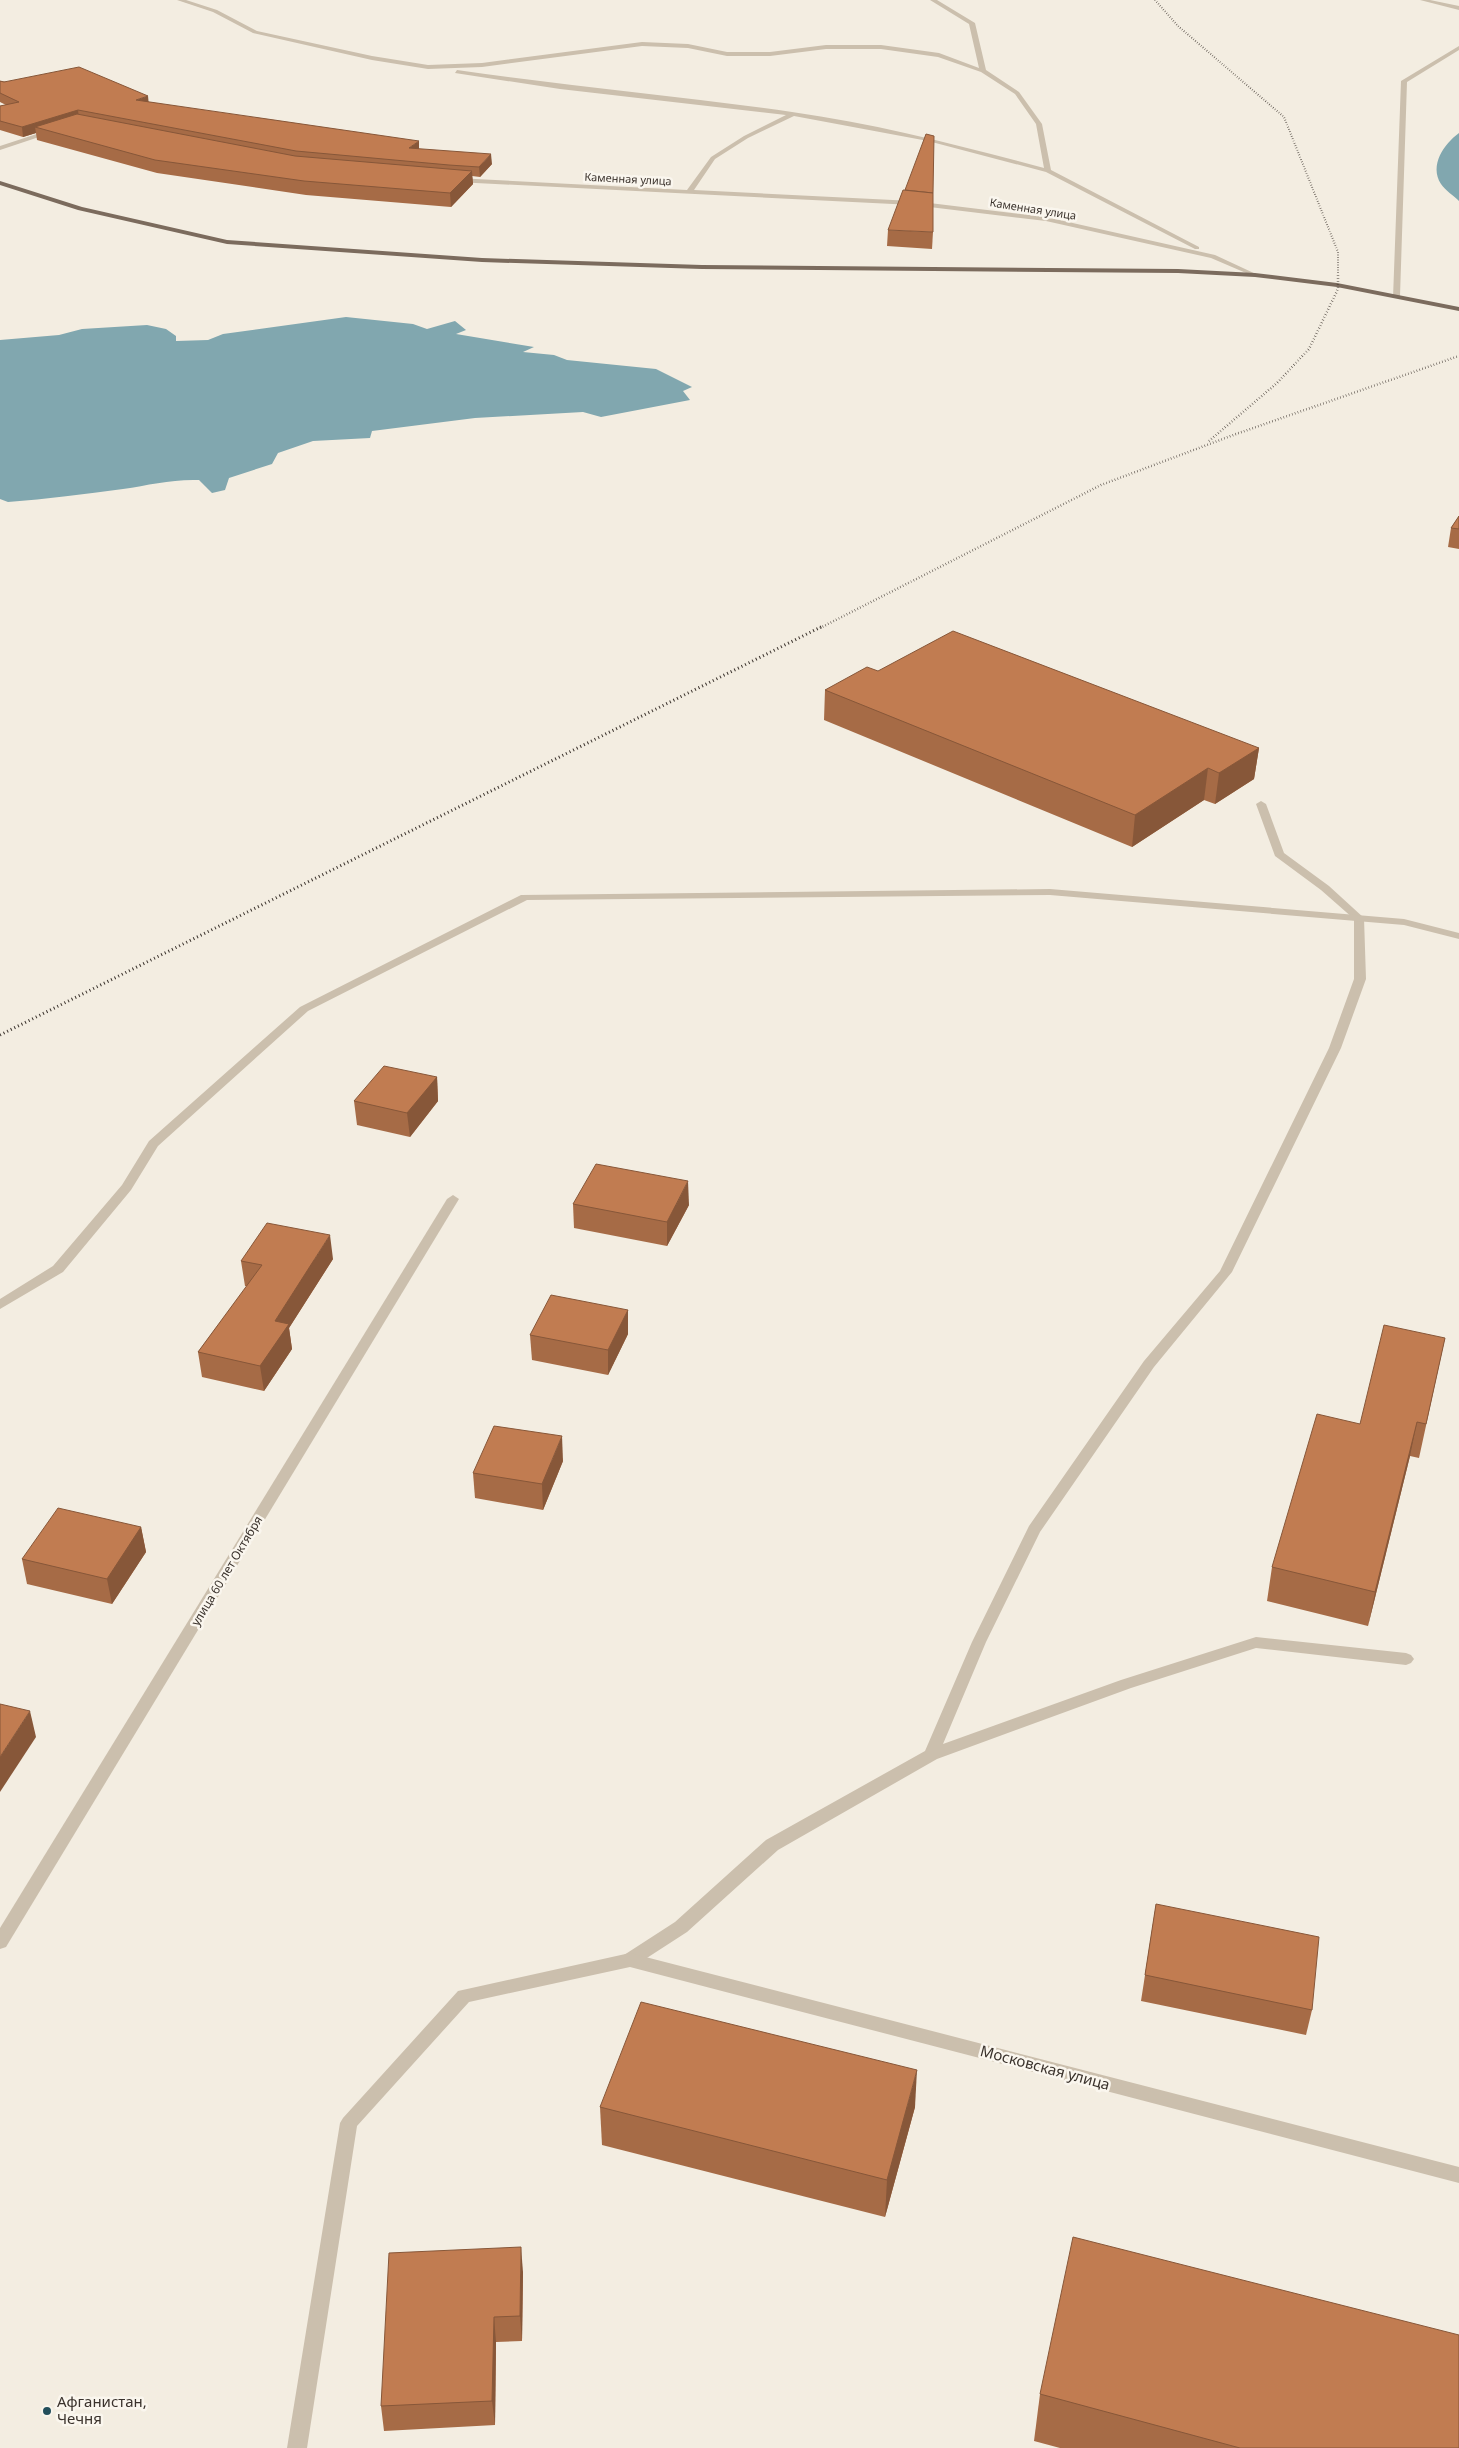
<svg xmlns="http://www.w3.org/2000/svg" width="1459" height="2448" font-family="'Noto Sans',sans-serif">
	<rect width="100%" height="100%" fill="#f3ede1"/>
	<g fill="#81a7af">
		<path d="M1459,133V201C1454,196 1445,190 1441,184C1429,165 1444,144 1459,133Z"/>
		<path d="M346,317L413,324L427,329L455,321L466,330L456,334L534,347L523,352L554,355L567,360L656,369L692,387L683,391L690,400L601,417L583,412L475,418L372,431L370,438L313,441L278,453L272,464L229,478L225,490L212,493L199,480C172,479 149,485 123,489C85,494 47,499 8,502L0,499V340L59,335L82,329L147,325L166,329L176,336V341L208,340L223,334Z"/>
	</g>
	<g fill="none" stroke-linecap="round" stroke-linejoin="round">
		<g fill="#cbbfad" fill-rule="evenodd">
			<path d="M1420,0H1430L1459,6V10Z"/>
			<path d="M1261,801L1266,804L1284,853L1329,886L1364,918L1366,979L1341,1048L1232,1272L1154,1367L1040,1532L986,1642L943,1744L1121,1680L1256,1637L1406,1653L1411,1655L1414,1659L1411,1663L1406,1665L1256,1648L1131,1688L937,1759L778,1850L687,1932L636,1965L630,1967L624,1965L622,1960L624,1955L675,1922L766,1840L925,1751L972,1642L1029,1526L1144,1361L1220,1271L1329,1048L1354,979V919L1321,890L1275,856L1256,804Z"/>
		</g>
		<g fill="#cbbfad" fill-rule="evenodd">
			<path d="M177,0H186L217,10L257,31L372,56L428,65L482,63L642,42L688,44L727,52H770L826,45H881L939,53L979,68L969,24L930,0H937L975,23L986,70L1019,92L1042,124L1051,170L1199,247V249H1195L1046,172L928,141L794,116L748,138L715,159L694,190L913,201L1046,217L1215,255L1258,275L1253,276L1211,258L1046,221L913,205L456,182L453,180L456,178L687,190L711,157L744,136L786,115L560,89L455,73L457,70C569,86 681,96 792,112C878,124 961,146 1044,168L1036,124L1015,94L981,72L938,57L881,49H826L770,56H727L688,48L642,46L482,67L428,69L372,60L253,33L213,12Z"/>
			<path d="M1459,46V50L1407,82L1400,296L1393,298L1401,81Z"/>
			<path d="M52,129L54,132L0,150V146Z"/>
			<path d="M1050,889L1404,919L1459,933V939L1404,925L1050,895L527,900L308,1011L158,1146L131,1190L63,1272L0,1309V1299L53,1266L122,1185L149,1141L300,1007L521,895Z"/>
			<path d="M453,1195L459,1199L6,1947L0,1949V1928L447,1199Z"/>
			<path d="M630,1953L1459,2167V2183L630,1967L469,2002L357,2126L307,2448H287L340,2123L343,2118L458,1991Z"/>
		</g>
		<path fill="#7b6b5d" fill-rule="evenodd" d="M0,181L82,207L227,240L482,258L702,265L1178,269L1255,273L1337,283L1459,307V311L1337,287L1255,277L1178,273L702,269L482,262L227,244L78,210L0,185Z"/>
		<path stroke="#3a322c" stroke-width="2" stroke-dasharray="0.5 2" stroke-linecap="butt" d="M1155,0L1178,26L1284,117L1338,252V274"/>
		<g stroke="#3a322c" stroke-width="2.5" stroke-dasharray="0.5 2.5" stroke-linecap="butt">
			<path d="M1209,441L1277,383L1309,349L1338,289V273"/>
			<path d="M820,628L1101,485L1236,434L1459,356"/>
		</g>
		<path stroke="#3a322c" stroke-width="3" stroke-dasharray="1 3" stroke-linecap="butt" d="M0,1035L823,626"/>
	</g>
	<g fill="#a66b46">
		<path d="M0,81L149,102L419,149L492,164L480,177L472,176L473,184L451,207L306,195L157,173L37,140L36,133L23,137L0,130V106L6,105L0,102Z"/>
		<path d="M888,230L933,232L932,249L887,246Z"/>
		<path d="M1459,516V549L1448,547L1451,528Z"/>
		<path d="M878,671L1259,748L1254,779L1215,804L1204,800L1132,847L824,720L825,690Z"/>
		<path d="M437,1077L438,1101L410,1137L357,1125L354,1101Z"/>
		<path d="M573,1204L689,1205L667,1246L574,1228Z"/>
		<path d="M333,1259L289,1328L292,1349L264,1391L202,1377L198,1352L247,1286H245L241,1261Z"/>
		<path d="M628,1310V1334L608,1375L532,1360L530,1335Z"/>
		<path d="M1445,1338L1419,1458L1410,1456L1368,1626L1267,1601L1272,1567L1360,1424Z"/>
		<path d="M563,1461L543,1510L475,1498L473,1473Z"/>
		<path d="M141,1527L146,1552L112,1604L27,1584L22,1559Z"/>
		<path d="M1156,1904L1312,2010L1306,2035L1141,2001Z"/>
		<path d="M600,2107H915L885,2217L602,2145Z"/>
		<path d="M523,2272L522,2341L496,2342L495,2425L384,2431L381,2406Z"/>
		<path d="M1040,2394L1459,2448H1060L1034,2441Z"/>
	</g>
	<g fill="#875739">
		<path d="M148,96L149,106L136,100Z"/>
		<path d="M78,110L79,119L35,127L36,133L23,137L22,127Z"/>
		<path d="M419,141V150L409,148Z"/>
		<path d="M491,154L492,164L480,177L479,167Z"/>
		<path d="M472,171L473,184L451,207L450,193Z"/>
		<path d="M1259,748L1254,779L1215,804L1219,773Z"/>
		<path d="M1208,768L1204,800L1132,847L1135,815Z"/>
		<path d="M437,1077L438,1101L410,1137L407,1113Z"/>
		<path d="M688,1181L689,1205L667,1246V1222Z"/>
		<path d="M330,1235L333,1259L289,1328L292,1349L264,1391L260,1366L275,1321Z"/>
		<path d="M628,1310V1334L608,1375V1350Z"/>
		<path d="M1417,1422L1410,1456L1368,1626L1375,1592Z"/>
		<path d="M562,1436L563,1461L543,1510L542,1484Z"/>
		<path d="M141,1527L146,1552L112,1604L107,1579Z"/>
		<path d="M30,1711L36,1737L0,1792V1757Z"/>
		<path d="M917,2070L915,2107L885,2217L887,2180Z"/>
		<path d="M521,2247L523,2272L522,2341L520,2316Z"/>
		<path d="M494,2317L496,2342L495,2425L492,2401Z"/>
	</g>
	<g fill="#c17c51" stroke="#875739">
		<path d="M79,67L148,96L136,100L419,141L409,148L491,154L479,167L449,165L296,151L78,110L22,127L0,121V106L19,102L0,93V81L4,82Z"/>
		<path d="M77,114L295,156L472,171L450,193L304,181L155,160L35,127Z"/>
		<path d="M926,134L934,136L933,193L905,190Z"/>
		<path d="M903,190L933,193V232L888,230Z"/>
		<path d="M1459,516V529L1451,528Z"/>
		<path d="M953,631L1259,748L1219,773L1208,768L1135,815L825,690L867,667L878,671Z"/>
		<path d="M384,1066L437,1077L407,1113L354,1101Z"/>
		<path d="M596,1164L688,1181L667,1222L573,1204Z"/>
		<path d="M267,1223L330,1235L275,1321L289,1324L260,1366L198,1352L262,1265L241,1261Z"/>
		<path d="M551,1295L628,1310L608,1350L530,1335Z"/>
		<path d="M1384,1325L1445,1338L1426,1424L1417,1422L1375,1592L1272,1567L1317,1414L1360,1424Z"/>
		<path d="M494,1426L562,1436L542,1484L473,1473Z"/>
		<path d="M58,1508L141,1527L107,1579L22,1559Z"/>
		<path d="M0,1704L30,1711L0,1757Z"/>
		<path d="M1156,1904L1319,1937L1312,2010L1145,1975Z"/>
		<path d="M641,2002L917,2070L887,2180L600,2107Z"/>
		<path d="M1073,2237L1459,2335V2448H1240L1040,2394Z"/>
		<path d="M521,2247L520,2316L494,2317L492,2401L381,2406L389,2253Z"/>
	</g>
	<circle fill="#224e5a" stroke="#faf6ee" stroke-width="2" cx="47" cy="2411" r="5"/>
	<g text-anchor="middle" stroke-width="5" stroke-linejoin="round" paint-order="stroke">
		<g font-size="11" fill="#3a322c" stroke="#faf6ee">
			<text transform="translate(628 179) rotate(3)" y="4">Каменная улица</text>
			<text transform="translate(1033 209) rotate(9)" y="4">Каменная улица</text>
		</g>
		<g font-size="12" fill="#3a322c" stroke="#faf6ee">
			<text transform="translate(227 1571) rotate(-59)" y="4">улица 60 лет Октября</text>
		</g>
		<g font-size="15" fill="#3a322c" stroke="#faf6ee">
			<text transform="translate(1045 2068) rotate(15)" y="5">Московская улица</text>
		</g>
		<g font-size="15" fill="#3a322c" stroke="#faf6ee" text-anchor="start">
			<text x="57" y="2407">Афганистан,<tspan x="57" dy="17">Чечня</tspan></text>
		</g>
	</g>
</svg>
